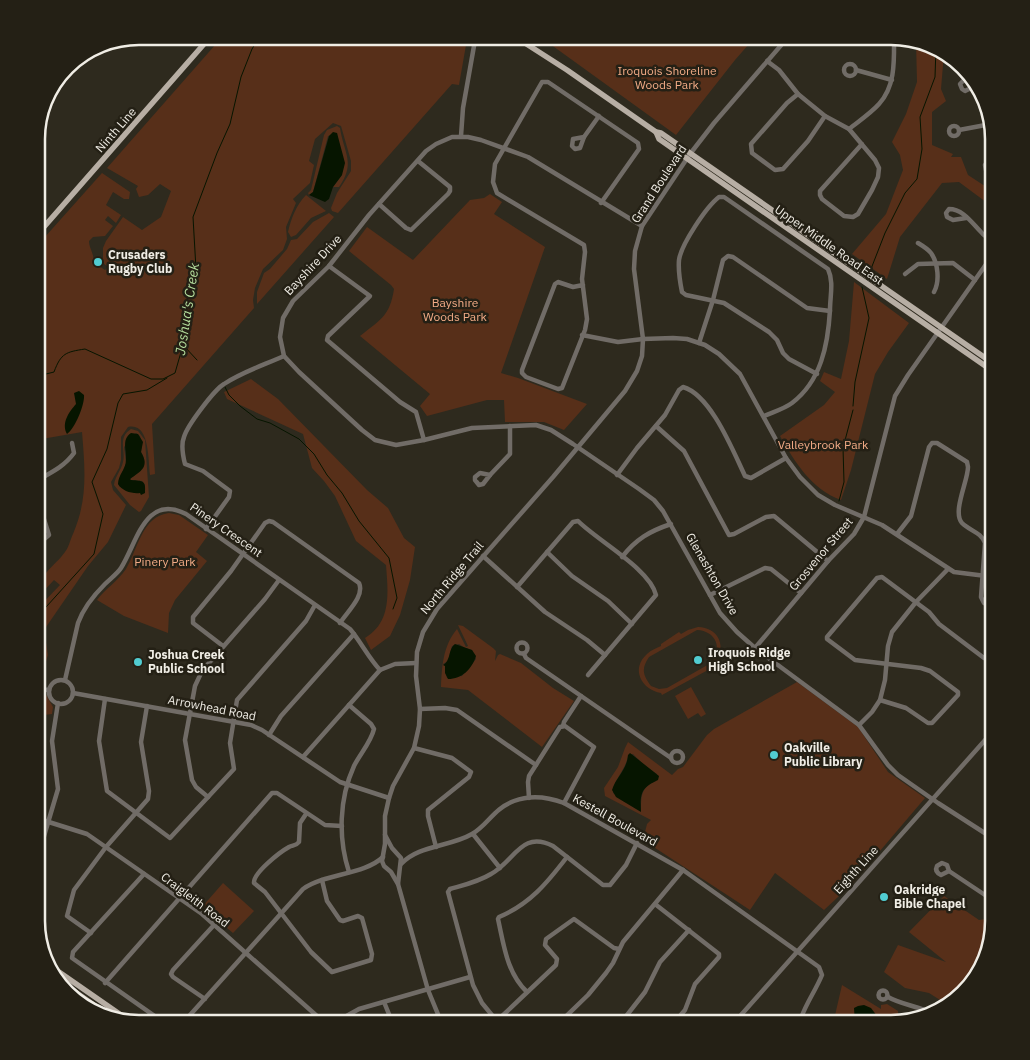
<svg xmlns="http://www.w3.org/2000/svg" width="1030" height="1060" font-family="'IBM Plex Sans',sans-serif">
	<rect width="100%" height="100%" fill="#2e2a1e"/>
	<g fill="#572f19" fill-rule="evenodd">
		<path d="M223,36H471L466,45L459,85L452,84L338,213L332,211L331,208L337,193L351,171V161L341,126L333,123L315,139L309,161L314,165L310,183L293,199L296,203L286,227L287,239L283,250L263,269L255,288L253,300L254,308L152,424L155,474L150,475C148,460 150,422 128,427L121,437V460L119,468L111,482L113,490L126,505L108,542L88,566L44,630L48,655L42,674L36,670V658L40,650L36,646V610L60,585L54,580L39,596H36C36,577 55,566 65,552C69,547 70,540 73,534C88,499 85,469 82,432L36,440V255H40L36,252V247L102,173L130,192L129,199H124L113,192L106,205L121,215L116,223L108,216L105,220L113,226L105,236L93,237L89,241C89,249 95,254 93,262L105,270L108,267L103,263V248L106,241L123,217L142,230L161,217L171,191L160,184L148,195L139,197L136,189L138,186L107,168Z"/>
		<path d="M539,36H756L735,60L676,135Z"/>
		<path d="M916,41L936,47L944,53L941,89L946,101L932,112V145L953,154L951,157H961L968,175L994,192V208L959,182L942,183L900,237L887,279L852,254L886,214L903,170L900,155L892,142L906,114L917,82Z"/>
		<path d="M337,126L340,128C344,154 356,163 339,187H333L342,175L337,133L328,136L313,192L309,195L308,193L311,190L324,135L327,130Z"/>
		<path d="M490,194L502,202L494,214L545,247L501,373L518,378L587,404L564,430L544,422H505L504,400H487L427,416L420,406L430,394L360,336C380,320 390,316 394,289L391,285L349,251L367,227L413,260L470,200L484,198Z"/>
		<path d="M306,195L326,211L311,218L296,235L291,237L288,232C291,219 296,205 306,195Z"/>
		<path d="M329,213L334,217L257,304V292L264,273L270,269L287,249L291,240L297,239L313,222Z"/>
		<path d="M854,282L909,323L888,352L875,374L851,470L841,500C811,489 795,462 780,436L824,405L835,392L820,381L824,372L841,379L849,341Z"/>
		<path d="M251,379L278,399L367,490L388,508L404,538L415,547L410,580L400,615L390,636L371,650L365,638C392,622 388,592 386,565L356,541L335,496L324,481L312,468L303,434L227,399L224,392Z"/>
		<path d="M131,429L138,431L145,440L149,497L141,511L139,512L130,505L114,485C115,476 121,471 123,462C126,450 117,438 131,429ZM136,433L140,436L142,446L141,452C149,465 141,470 131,478L130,480L142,481L145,485V492L120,487L118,484L126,463L124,447Z"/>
		<path d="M169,513L179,515L208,535L196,552L207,561L175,600L169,613L168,633L124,616L97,600C105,589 118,581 126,569C138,549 142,516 169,513Z"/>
		<path d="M458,625L463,626L493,648L496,651L495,661L498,655L500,654L521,663L553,688L574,701L542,747L468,690L441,687C442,666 443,646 457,629L466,647L468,646ZM459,644L465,648L472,650L476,659L462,676L447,678L445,666L443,664L448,661L452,646Z"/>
		<path d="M698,627C718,628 725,643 718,661L719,664L662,695L661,693C642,690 630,669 647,654C651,650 657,648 661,646V644L679,632L681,634L688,630ZM697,630C716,631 723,648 711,663L667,688L659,689L651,686C643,675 641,669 649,657Z"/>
		<path d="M797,682L858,727L888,772L925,798L851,885L824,910L775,873L750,910L643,840L647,824L651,820L605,796L604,788L618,767L625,748L628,742L672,775L678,769L683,767L707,735L714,729ZM633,754L645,766L657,774L656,781C641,786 641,797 641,811L613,793C613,779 626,771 628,755Z"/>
		<path d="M691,687L706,714L701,717L698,713L688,719L675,696Z"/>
		<path d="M36,693H45L53,707L52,714L36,716Z"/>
		<path d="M223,883L254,911L233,933L202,907Z"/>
		<path d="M944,896L979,920L994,918L983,966L959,998L948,1005L929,993L905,988L884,972L898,945L946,962L909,932Z"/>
		<path d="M842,985L881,1009V1005L887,1004L898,1011V1016L906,1021L891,1024H833Z"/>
	</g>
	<g fill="#061500">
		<path d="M333,132L337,133L345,163L342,175L333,187L329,199L325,202L309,195L313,192L329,136Z"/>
		<path d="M79,391L84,395C85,404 75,429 67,434C61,423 69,412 76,404L74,393Z"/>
		<path d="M131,433L138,434L143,442L141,452C150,467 141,471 130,479L131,480C143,481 146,480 145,493L141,495L140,493C132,494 122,491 118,484C118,475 126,469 126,460C127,450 121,440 131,433Z"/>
		<path d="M455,644L472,650L476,656C472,669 462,679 448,679L445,673V666L443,665C451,661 448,649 455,644Z"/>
		<path d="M630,753L659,776L658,780C641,788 640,793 641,812L616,797L612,790C616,777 627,770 628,755Z"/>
		<path d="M864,1005L871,1008L883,1024H855L854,1008L858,1006Z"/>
	</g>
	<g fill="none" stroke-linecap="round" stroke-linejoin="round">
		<g stroke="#061500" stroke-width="1">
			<path d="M869,274L885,233L905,193L917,179L922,149L920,117L935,77L936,47"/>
			<path d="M184,346L197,360"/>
			<path d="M36,384L46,374L54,372C61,353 66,352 85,349L151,379H163L175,373L183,345L182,332L184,310L196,269L193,217L217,153L230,124L241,77L252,49L260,36"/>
			<path d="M225,387L229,395L240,406L257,419L270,423L299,439L314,454L327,475L342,493L359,521L389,558L397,598L393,609"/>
			<path d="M853,406L855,382L869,318L862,287"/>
			<path d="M839,501L844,482L843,448L853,410"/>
			<path d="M36,620L37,617L94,554L103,514L92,482L107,449L118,403L123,394L147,390L167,378"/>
			<path d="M983,958L986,955"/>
			<path d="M975,977C974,971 975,963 980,960"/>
		</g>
		<g stroke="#716c67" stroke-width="4.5">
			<path d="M767,61L779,70L798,94L809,103L825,116L849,129L875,160L879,168L878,177L872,190L858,214L853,217L844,216L822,199L820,195V191L862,144"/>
			<circle cx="850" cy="70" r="6"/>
			<path d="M856,70L892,80"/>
			<path d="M973,80L963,81L960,84L962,89L965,91L969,89L976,83"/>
			<path d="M798,94L787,103L751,144L752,153L775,170L783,169L808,141L825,116"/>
			<circle cx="954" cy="131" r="5"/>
			<path d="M849,129C859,121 871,113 879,104C896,86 894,59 894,36"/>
			<path d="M959,130L991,124"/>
			<path d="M461,136L463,108L474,46L478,36"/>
			<path d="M584,137L580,148L575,149L572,146L573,139Z"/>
			<path d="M584,137L599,116"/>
			<path d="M994,161L987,162L985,165L986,170L991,174H994"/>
			<path d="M379,204L406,228L411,230L448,194L450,191V187L418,161"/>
			<path d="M966,218L953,220L947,217L946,213L949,209C963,209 972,223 981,232C984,236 989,239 994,242"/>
			<path d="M642,226L528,157L481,140L468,137H452L436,144L426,151L369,215L329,266L293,301L283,318L280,337L284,356L299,372L362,430L375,440L396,445L424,440L472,428L536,425L551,430L573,444L639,489L654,500L663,511L720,613L737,632L755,648L859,725L888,765L898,775L938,803L994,839"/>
			<path d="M918,243C923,246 928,249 931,253C938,263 940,281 934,292"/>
			<path d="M329,266L370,296L328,336L327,340L400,402L416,412L424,440"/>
			<path d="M905,274L918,264L953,263L975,280"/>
			<path d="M583,285L573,287L558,282L555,284L522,370V373L526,377L558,389L562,388L585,330L587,319L582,279L585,252L584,245L497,193L493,182L495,164L542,82H548L638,143L639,149L601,203"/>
			<path d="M582,335L618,342L643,339L673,338L687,339L705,345L719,354L740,374L786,458L800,477L818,495L835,505L882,525L954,572L994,577"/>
			<path d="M699,343L713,300L723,260L728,256L733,257L807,308L830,311"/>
			<path d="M764,416C773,412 784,409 792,403C821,381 828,345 830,310C830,296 834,282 828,269L724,197H719C706,207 681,245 679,260C678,271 680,282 682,292L686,295L724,303L769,332L777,340L783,353L789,359L817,374"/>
			<path d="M656,426L684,451L729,535L734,534L766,517L774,516L828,561"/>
			<path d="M480,473L490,475L483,484L479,485L475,480V477Z"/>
			<path d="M490,475L510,454V426"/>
			<path d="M617,475L637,448L665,415L679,390L683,387C711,395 733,451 745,476L751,478L786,458"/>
			<path d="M36,481C50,473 64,467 74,453L72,443"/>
			<path d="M206,529L229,497L230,491L203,471L185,464C183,456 181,444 184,437C187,426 214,390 224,384C242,372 264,365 284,356"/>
			<path d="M897,534L911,516L929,447L932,443H937L967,462L968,467C968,481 952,512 962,523C970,531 981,532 985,543L981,597L984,603L994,610"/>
			<path d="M36,546L49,535L36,494"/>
			<path d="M547,552L572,576L608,601L632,624"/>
			<path d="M483,556L545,612L587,640L605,655"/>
			<path d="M622,557C636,539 650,531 671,524"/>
			<path d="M517,587L573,522L578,521C598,541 650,569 656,595L588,675"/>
			<path d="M710,595L765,568L771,569L801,593"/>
			<circle cx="522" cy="648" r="5.5"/>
			<path d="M223,646L193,623V617L231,571L265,523L269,521L273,522L359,583C365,596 347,612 340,623"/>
			<path d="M755,648L828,561L854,534L864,517L895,396L908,375L994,253"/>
			<path d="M524,654L526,658L671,758"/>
			<path d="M65,680L78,623C83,609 95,594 105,584C110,579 117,574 121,568C137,543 145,493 186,514L350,629C361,642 368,657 380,670"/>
			<circle cx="61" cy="692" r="12"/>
			<path d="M36,689L49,690"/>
			<path d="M73,693L251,725L262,730L340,782L389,798"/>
			<path d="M105,699L99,741L107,791L170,838L234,769L230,743L237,700L306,621L315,605"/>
			<path d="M880,700L906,708L928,723H932L958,695V692L930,671L921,668L855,660L827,639V637L877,578L882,577L929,612L939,624L984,658L989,659L994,656"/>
			<path d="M420,709L445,708L457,710L536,765"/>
			<path d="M859,725L872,712L880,700L885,680L888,646L892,632L916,602L948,569"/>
			<path d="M563,726L564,722L581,696"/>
			<path d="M269,735L281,716L354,634"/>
			<path d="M414,748L452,758L471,772L469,777L428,810V816L436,847"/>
			<circle cx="677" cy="757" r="6"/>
			<path d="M303,757L380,670L395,664L416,663"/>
			<path d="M208,797L196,787L192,780L185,740L195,686L202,671L265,599L279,580"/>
			<path d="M529,798L528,782L529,776L560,727L565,726L594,747L564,803"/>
			<path d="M306,814L300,823L299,842C296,846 293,845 289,847C280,852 253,873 254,883L265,892L311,952L332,972L371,960L372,954L362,918L358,916L343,921L340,920L327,901L322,880"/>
			<path d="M36,818L87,834L202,914L326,1024"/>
			<path d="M473,834L500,868"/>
			<path d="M385,835L392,848L401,858L398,884"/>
			<path d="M36,863L58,789L52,741L58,703"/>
			<path d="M942,863L947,865L949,871L941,875C937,873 935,870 937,866Z"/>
			<path d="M401,864C418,845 450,847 472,834C488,825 493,809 514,801C530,795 548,797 564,803L683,870L819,967L822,975C815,992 804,1006 799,1024"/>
			<path d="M949,871L985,895L989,896L994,895"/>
			<path d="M349,872C338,838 339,799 354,766C360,754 371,742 374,729L371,724L349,705"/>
			<path d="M144,874L73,952L72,958L166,1024"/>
			<path d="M655,904L719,954V957L695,984L685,1010L673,1024"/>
			<path d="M91,933L67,916L74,890L106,847L148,799L149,791L141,742L147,706"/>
			<path d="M619,949L614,948L574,919L546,939L545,945L557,959L556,965L500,1018L496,1020L482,1003L473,985L448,892L450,889C464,885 478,882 491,874C515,861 521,830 553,846L603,885H610L626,865L637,843"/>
			<path d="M105,983L272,793H277L325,825L342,826"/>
			<circle cx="883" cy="995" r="4.5"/>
			<path d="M527,992C507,973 504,946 498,919L499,917C530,904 547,883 567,857"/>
			<path d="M888,997C902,1005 919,1006 933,1014"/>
			<path d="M205,999L173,977L171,974L173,970L214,925"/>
			<path d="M384,1002L393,1024"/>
			<path d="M182,1024L303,889C326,873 364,875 383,857"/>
			<path d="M332,1024L359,1009L470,977"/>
			<path d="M442,1024L428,990L398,884L391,872L384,866L382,861L385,844V816L389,798L393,786L414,748L419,726L420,709L416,676L417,652L423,632L437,609L553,477L625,391L637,371L642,356L643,339L634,269L635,251L642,226L690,154L714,123L783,43L792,36"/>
			<path d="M558,1024L588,995L606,973L613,963L623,942L683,870"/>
			<path d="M620,1024L645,992L660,962L689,930"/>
			<path d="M733,1024L994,730"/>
		</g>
		<g stroke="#b7aea4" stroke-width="5.5">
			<path d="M514,36L567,70L656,132L661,133L994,364"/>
			<path d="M656,132L659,139L994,372"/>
			<path d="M36,236L211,36"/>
			<path d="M46,963L131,1022"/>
			<path d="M55,978L111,1017"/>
		</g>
	</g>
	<g fill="#51ccd1" stroke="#242015" stroke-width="2">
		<circle cx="98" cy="262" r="5"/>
		<circle cx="698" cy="660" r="5"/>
		<circle cx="138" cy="662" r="5"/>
		<circle cx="774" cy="755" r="5"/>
		<circle cx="884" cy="897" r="5"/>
	</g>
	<g text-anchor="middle" stroke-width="5" stroke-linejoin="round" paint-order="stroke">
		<g font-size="12" fill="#f2ab86" stroke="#242015">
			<text x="667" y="75">Iroquois Shoreline<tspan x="667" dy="14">Woods Park</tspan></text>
			<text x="455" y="307">Bayshire<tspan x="455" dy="14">Woods Park</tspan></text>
			<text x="823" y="449">Valleybrook Park</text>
			<text x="165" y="566">Pinery Park</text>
		</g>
		<g font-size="12" fill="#f0ede5" stroke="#242015">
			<text transform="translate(116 130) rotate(-49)" y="4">Ninth Line</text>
			<text transform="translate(659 184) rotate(-57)" y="4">Grand Boulevard</text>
			<text transform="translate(829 245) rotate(35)" y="4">Upper Middle Road East</text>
			<text transform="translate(313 265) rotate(-47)" y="4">Bayshire Drive</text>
			<text transform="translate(226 530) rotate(35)" y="4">Pinery Crescent</text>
			<text transform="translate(821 554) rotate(-50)" y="4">Grosvenor Street</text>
			<text transform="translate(712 574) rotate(60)" y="4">Glenashton Drive</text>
			<text transform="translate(452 578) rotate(-50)" y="4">North Ridge Trail</text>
			<text transform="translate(212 708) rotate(11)" y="4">Arrowhead Road</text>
			<text transform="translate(615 820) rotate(29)" y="4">Kestell Boulevard</text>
			<text transform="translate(856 870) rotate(-48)" y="4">Eighth Line</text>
			<text transform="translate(195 900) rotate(37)" y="4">Craigleith Road</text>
		</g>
		<g font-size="12" font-weight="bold" fill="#f0ede5" stroke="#242015" text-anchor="start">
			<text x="108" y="259">Crusaders<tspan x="108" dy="14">Rugby Club</tspan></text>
			<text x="708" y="657">Iroquois Ridge<tspan x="708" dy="14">High School</tspan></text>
			<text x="148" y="659">Joshua Creek<tspan x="148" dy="14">Public School</tspan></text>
			<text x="784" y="752">Oakville<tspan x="784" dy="14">Public Library</tspan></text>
			<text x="894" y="894">Oakridge<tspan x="894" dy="14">Bible Chapel</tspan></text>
		</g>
		<g font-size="14" font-style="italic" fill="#b4dd9c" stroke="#242015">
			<text transform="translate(187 309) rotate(-81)" y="5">Joshua's Creek</text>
		</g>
	</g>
	<path d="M0 0H1030V1060H0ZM139 45H891A94 94 0 0 1 985 139V921A94 94 0 0 1 891 1015H139A94 94 0 0 1 45 921V139A94 94 0 0 1 139 45Z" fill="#242015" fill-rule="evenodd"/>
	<path fill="none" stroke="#f0ede5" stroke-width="2.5" d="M139 45H891A94 94 0 0 1 985 139V921A94 94 0 0 1 891 1015H139A94 94 0 0 1 45 921V139A94 94 0 0 1 139 45Z"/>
</svg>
